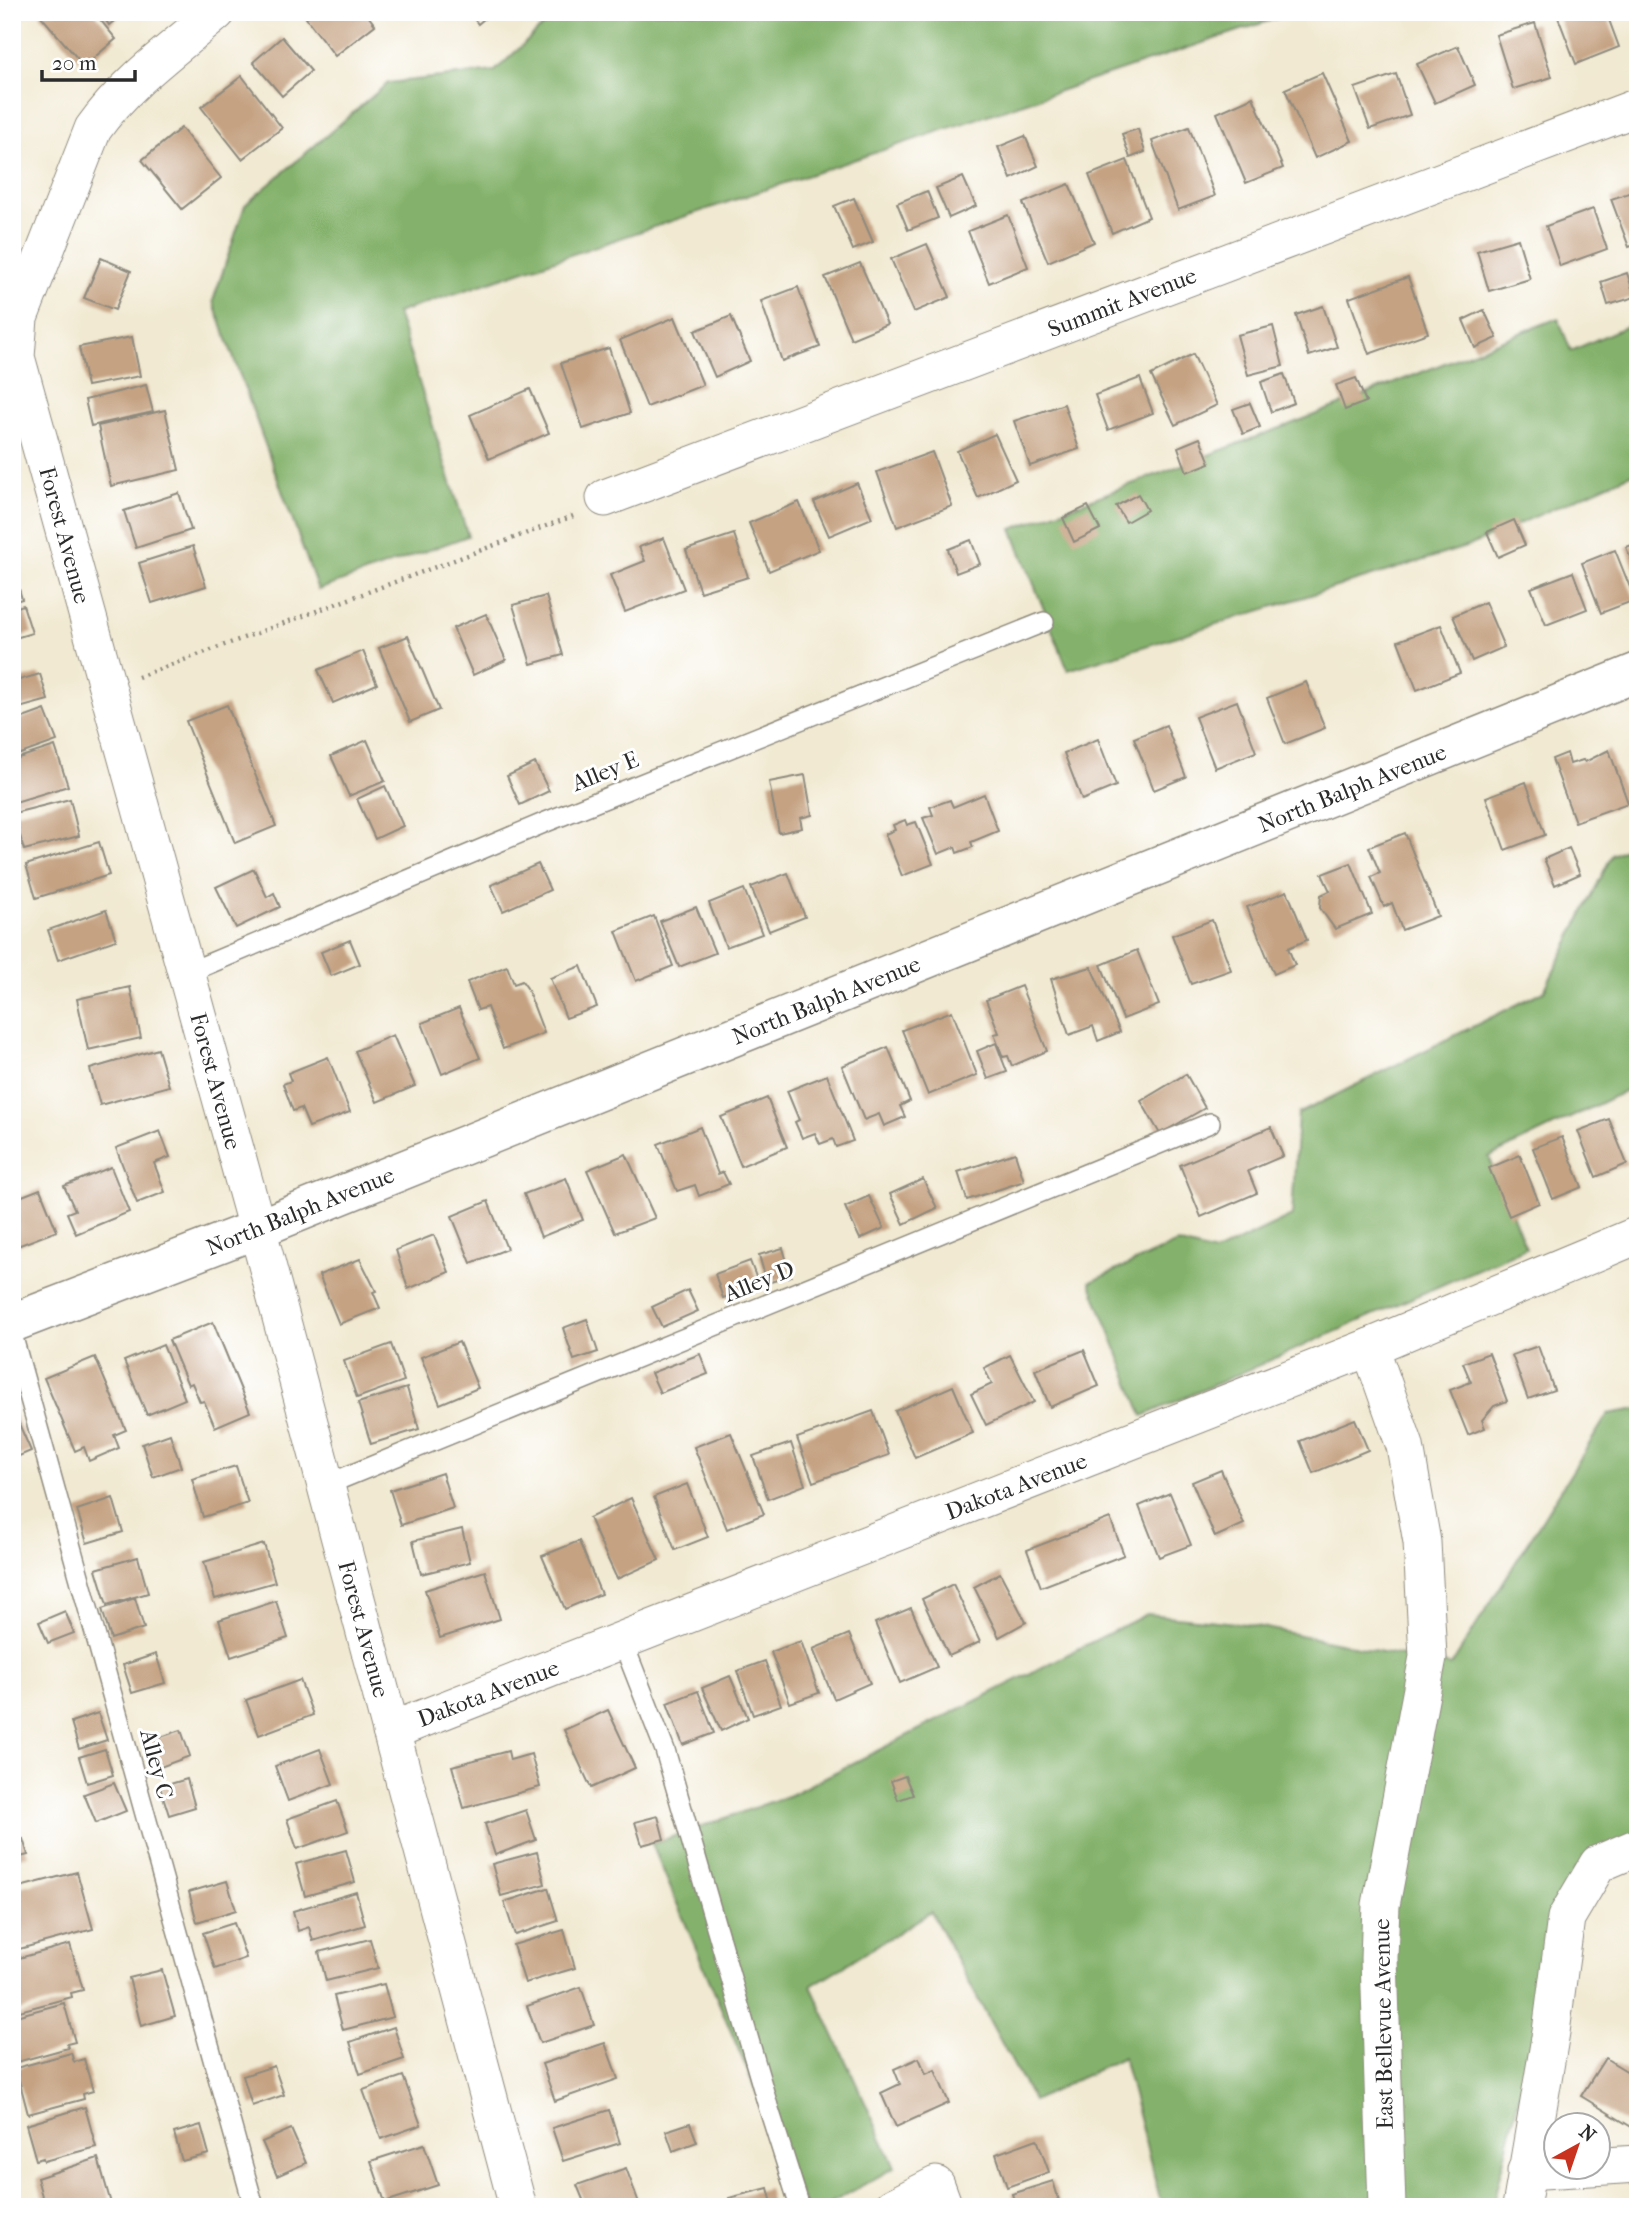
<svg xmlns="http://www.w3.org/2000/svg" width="1650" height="2219" font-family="'IM FELL French Canon',serif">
	<rect width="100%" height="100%" fill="#fff"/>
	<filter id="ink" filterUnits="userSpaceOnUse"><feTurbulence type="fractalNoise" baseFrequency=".0143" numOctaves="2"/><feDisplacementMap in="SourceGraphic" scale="14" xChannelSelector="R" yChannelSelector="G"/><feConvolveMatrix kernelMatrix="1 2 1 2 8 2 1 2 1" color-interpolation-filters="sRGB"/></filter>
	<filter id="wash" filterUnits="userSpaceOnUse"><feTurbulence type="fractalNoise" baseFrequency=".00686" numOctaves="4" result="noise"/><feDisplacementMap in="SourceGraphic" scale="28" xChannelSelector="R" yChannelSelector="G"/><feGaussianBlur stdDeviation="1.57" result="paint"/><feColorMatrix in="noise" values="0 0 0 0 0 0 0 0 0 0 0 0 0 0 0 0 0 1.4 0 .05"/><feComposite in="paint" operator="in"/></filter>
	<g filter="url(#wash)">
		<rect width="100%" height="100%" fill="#f1e9d1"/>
		<g fill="#84b26c" stroke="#586e4c" stroke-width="2">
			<path d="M558,12H1295L397,313L468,536L318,590L213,301L245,205L388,83L495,71Z"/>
			<path d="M1558,318L1571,351L1638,321V471L1469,546L1068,670L1012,529L1304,419Z"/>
			<path d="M1638,843V1085L1489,1157L1526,1248L1143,1416L1090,1282L1177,1243L1215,1253L1292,1216L1298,1114L1544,991L1612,855Z"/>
			<path d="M1638,1409V1837L1575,1870L1492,2207H1162L1123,2057L1033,2101L931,1912L811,1986L895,2167L824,2207H805L652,1844L790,1795L1147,1614L1246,1624L1451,1666L1608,1414Z"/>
		</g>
		<g id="blocks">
			<g fill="#c5a282">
				<path d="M44,12H94L116,39L84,66L40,15Z"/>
				<path d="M100,12H125L109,25Z"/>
				<path d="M313,12H365L375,25L335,56L306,18Z"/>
				<path d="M469,12H492L478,24Z"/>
				<path d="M1556,12H1606L1619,47L1576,64Z"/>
				<path d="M1631,12H1638V28Z"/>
				<path d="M1535,23L1552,77L1513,89L1496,35Z"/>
				<path d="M282,37L311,71L282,96L253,62Z"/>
				<path d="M1458,46L1475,85L1435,103L1417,64Z"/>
				<path d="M1322,73L1352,141L1315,158L1285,89Z"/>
				<path d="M1396,74L1410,115L1370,129L1355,88Z"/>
				<path d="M242,76L282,128L242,159L201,107Z"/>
				<path d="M1253,97L1283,168L1246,183L1217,113Z"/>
				<path d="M12,127L20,136L12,143Z"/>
				<path d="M1189,127L1215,196L1178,210L1152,141Z"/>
				<path d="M181,128L221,178L182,209L142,160Z"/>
				<path d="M1138,129L1145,152L1130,158L1122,134Z"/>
				<path d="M1025,136L1038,166L1011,179L998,147Z"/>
				<path d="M1127,160L1149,217L1112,233L1089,175Z"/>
				<path d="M963,177L976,206L949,218L936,188Z"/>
				<path d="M1069,184L1094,242L1048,262L1023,203Z"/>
				<path d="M1638,190V244L1629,247L1611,199Z"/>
				<path d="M927,191L938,218L908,230L897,203Z"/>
				<path d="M854,198L873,242L853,250L834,206Z"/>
				<path d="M1593,209L1607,249L1560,266L1546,226Z"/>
				<path d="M1008,215L1028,267L989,283L968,231Z"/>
				<path d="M1518,239L1530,279L1489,291L1477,251Z"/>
				<path d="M927,244L950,297L914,312L891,259Z"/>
				<path d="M101,258L131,271L115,310L84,298Z"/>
				<path d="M860,263L887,324L851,339L825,277Z"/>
				<path d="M1627,273L1635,297L1608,305L1601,282Z"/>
				<path d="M1408,277L1428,333L1369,354L1349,298Z"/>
				<path d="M798,287L820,347L782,361L761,301Z"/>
				<path d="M1323,306L1337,347L1309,356L1296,315Z"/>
				<path d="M1484,310L1497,338L1475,348L1463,320Z"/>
				<path d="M731,316L750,361L715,377L695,331Z"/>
				<path d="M675,317L703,385L647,407L620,340Z"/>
				<path d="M1273,326L1283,366L1248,375L1237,335Z"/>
				<path d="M132,337L140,376L87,386L79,347Z"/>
				<path d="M609,348L630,413L583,429L561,363Z"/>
				<path d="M1193,354L1217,405L1175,425L1151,375Z"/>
				<path d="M1284,374L1294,403L1271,412L1261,382Z"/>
				<path d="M1140,378L1153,413L1108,430L1095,395Z"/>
				<path d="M1356,378L1366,402L1345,410L1336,385Z"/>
				<path d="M146,385L153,412L91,426L85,400Z"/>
				<path d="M530,389L549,433L489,459L470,415Z"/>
				<path d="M1250,403L1260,427L1243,434L1233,409Z"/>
				<path d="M1064,404L1079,449L1030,466L1014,421Z"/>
				<path d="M165,410L179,470L111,486L98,426Z"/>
				<path d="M995,434L1016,480L978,498L957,451Z"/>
				<path d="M1200,438L1210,463L1187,472L1178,447Z"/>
				<path d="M932,452L952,506L897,527L877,472Z"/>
				<path d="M857,483L872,518L829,536L814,502Z"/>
				<path d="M179,493L191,530L136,548L124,511Z"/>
				<path d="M1138,494L1147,510L1126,522L1116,506Z"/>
				<path d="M799,502L819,550L769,571L749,523Z"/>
				<path d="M1088,506L1100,529L1074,542L1063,518Z"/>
				<path d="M1514,520L1525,545L1498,557L1487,532Z"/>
				<path d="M12,532L19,553L12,554Z"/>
				<path d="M734,534L748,577L700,592L686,550Z"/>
				<path d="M664,538L684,589L625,612L610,575L645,561L639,547Z"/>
				<path d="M971,540L980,564L956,573L948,549Z"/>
				<path d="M1638,543V577L1626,547Z"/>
				<path d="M193,546L206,586L152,603L139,563Z"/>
				<path d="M1615,550L1635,600L1601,613L1582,563Z"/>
				<path d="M12,565L22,599L12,602Z"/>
				<path d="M1573,572L1587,609L1546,625L1531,588Z"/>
				<path d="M546,596L563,655L531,664L513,605Z"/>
				<path d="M1485,602L1504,647L1472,661L1453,616Z"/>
				<path d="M23,605L32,633L12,639V609Z"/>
				<path d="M486,614L506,660L473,675L453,628Z"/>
				<path d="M1441,625L1460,673L1417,690L1398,641Z"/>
				<path d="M408,636L439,710L410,722L379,648Z"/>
				<path d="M363,651L377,684L333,703L318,670Z"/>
				<path d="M40,674L48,700L12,710V682Z"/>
				<path d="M1306,682L1325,728L1285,744L1267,698Z"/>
				<path d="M1237,701L1256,752L1215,768L1195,717Z"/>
				<path d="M227,705L276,826L235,843L186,721Z"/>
				<path d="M45,710L57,741L12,757V722Z"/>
				<path d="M1166,725L1186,777L1154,790L1134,738Z"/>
				<path d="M1098,739L1116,786L1082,800L1064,753Z"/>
				<path d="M367,740L385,781L349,796L331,756Z"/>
				<path d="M55,746L68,786L12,803V760Z"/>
				<path d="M1609,750L1628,803L1575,822L1552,759L1567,753L1570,764L1583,760L1585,762Z"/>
				<path d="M535,763L549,791L520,805L507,776Z"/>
				<path d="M805,775L812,815L800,818L802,828L779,833L769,782Z"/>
				<path d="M1526,782L1545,835L1505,850L1486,797Z"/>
				<path d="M385,786L403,826L375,839L357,799Z"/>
				<path d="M984,794L998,831L971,842L973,847L957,853L955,847L938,854L923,818L933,815L930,807L950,800L953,807Z"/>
				<path d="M70,799L79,836L24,850L14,813Z"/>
				<path d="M905,820L907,825L916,822L933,864L902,876L885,834L895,830L893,825Z"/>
				<path d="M1405,833L1438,916L1402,930L1392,903L1384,907L1371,877L1380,873L1369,847Z"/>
				<path d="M99,842L109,875L36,898L26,865Z"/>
				<path d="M1569,848L1580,874L1555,885L1544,859Z"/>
				<path d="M1351,863L1372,914L1335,929L1320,908L1321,895L1330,891L1322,874Z"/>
				<path d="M538,864L550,890L503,911L491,885Z"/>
				<path d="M254,869L267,897L274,893L280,907L236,928L216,887Z"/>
				<path d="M788,873L805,917L769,931L751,887Z"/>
				<path d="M744,889L762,934L726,947L709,903Z"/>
				<path d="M1287,891L1307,940L1288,948L1295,965L1274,974L1247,907Z"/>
				<path d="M696,907L715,953L679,967L660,921Z"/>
				<path d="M106,910L116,940L58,960L48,930Z"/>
				<path d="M654,916L673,966L636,981L616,931Z"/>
				<path d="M1212,920L1231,970L1191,984L1172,935Z"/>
				<path d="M350,940L360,964L331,976L321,952Z"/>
				<path d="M1137,950L1159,1005L1123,1019L1101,965Z"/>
				<path d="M507,966L514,984L522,981L527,988L544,1033L503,1049L487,1007L478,1010L467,982Z"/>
				<path d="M581,966L597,1007L566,1018L550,978Z"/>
				<path d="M1091,967L1120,1032L1098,1041L1093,1026L1069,1035L1051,979Z"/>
				<path d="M1021,986L1047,1051L1012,1066L1008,1056L1003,1057L994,1034L999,1033L986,1000Z"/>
				<path d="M130,987L141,1038L88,1050L77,999Z"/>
				<path d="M459,1008L480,1058L442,1074L422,1023Z"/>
				<path d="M952,1011L977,1075L928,1095L902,1030Z"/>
				<path d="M393,1035L415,1086L377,1102L355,1051Z"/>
				<path d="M996,1043L1007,1072L988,1079L977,1051Z"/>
				<path d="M888,1047L910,1101L900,1106L905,1117L884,1126L879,1114L864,1120L842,1066Z"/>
				<path d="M158,1049L169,1086L100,1105L90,1069Z"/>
				<path d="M328,1057L350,1112L309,1127L301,1108L293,1111L283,1084L291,1081L288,1073Z"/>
				<path d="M1186,1074L1205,1108L1160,1134L1141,1101Z"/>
				<path d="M827,1075L853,1141L836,1147L833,1139L820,1144L815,1133L802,1138L795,1122L799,1120L787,1091Z"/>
				<path d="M767,1098L787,1147L741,1166L721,1117Z"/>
				<path d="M1609,1119L1627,1164L1596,1177L1578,1131Z"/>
				<path d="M700,1127L718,1174L723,1172L729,1184L699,1196L695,1185L677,1191L658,1144Z"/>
				<path d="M1271,1127L1283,1156L1248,1171L1257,1193L1201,1217L1180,1165Z"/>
				<path d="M160,1131L170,1157L154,1163L165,1192L137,1203L116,1148Z"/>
				<path d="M1562,1137L1582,1187L1553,1199L1533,1148Z"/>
				<path d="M1015,1153L1024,1181L967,1200L958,1172Z"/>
				<path d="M626,1154L655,1218L615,1233L587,1170Z"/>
				<path d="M1520,1155L1539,1203L1509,1216L1489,1168Z"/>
				<path d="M111,1167L129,1212L76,1234L67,1213L75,1210L64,1186Z"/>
				<path d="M566,1178L583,1220L541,1237L524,1194Z"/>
				<path d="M923,1179L937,1208L904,1224L890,1194Z"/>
				<path d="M40,1189L57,1231L12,1248V1200Z"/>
				<path d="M869,1196L884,1228L860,1239L845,1207Z"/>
				<path d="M488,1201L507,1249L471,1263L452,1216Z"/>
				<path d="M434,1235L449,1272L408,1289L396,1250Z"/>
				<path d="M783,1248L791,1276L767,1283L759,1255Z"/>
				<path d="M360,1259L376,1291L373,1292L380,1308L339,1324L319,1275Z"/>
				<path d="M750,1261L759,1285L723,1298L715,1274Z"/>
				<path d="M688,1290L698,1311L662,1327L652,1307Z"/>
				<path d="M587,1319L598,1352L574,1360L563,1328Z"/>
				<path d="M213,1322L250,1412L215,1427L204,1401L200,1402L192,1383L188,1385L169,1340Z"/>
				<path d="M459,1342L478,1388L440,1404L421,1357Z"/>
				<path d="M391,1344L404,1381L357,1398L344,1361Z"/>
				<path d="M163,1345L185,1399L147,1415L124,1361Z"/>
				<path d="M1538,1346L1554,1390L1528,1399L1512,1355Z"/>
				<path d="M1084,1350L1099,1386L1050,1407L1035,1370Z"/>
				<path d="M1489,1353L1507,1401L1494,1406L1482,1420L1485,1428L1468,1435L1450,1390L1471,1382L1463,1363Z"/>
				<path d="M700,1354L708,1374L660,1393L651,1373Z"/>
				<path d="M1010,1355L1034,1402L986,1425L971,1394L992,1384L984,1368Z"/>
				<path d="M95,1357L126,1430L114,1435L119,1448L89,1461L84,1447L75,1451L44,1378Z"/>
				<path d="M953,1386L973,1433L915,1458L895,1411Z"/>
				<path d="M407,1388L419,1429L371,1444L358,1403Z"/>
				<path d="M12,1408L31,1451L12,1459Z"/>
				<path d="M873,1411L889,1455L813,1482L797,1438Z"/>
				<path d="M1355,1419L1368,1450L1313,1473L1300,1441Z"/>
				<path d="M731,1433L764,1514L727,1529L694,1447Z"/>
				<path d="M170,1434L181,1467L153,1477L142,1444Z"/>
				<path d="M791,1443L805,1485L768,1499L753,1456Z"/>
				<path d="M236,1466L248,1503L203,1517L192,1479Z"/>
				<path d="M1221,1470L1244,1524L1215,1537L1192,1482Z"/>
				<path d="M442,1473L453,1508L401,1525L390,1490Z"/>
				<path d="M687,1484L708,1537L675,1550L654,1497Z"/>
				<path d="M1170,1493L1191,1545L1159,1557L1139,1506Z"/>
				<path d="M113,1498L123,1532L87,1543L77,1510Z"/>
				<path d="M631,1498L659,1560L617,1579L589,1518Z"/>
				<path d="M1110,1518L1124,1555L1041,1587L1027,1550Z"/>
				<path d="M462,1529L470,1562L421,1574L413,1541Z"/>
				<path d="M579,1541L601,1594L565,1609L542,1556Z"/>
				<path d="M264,1544L275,1582L215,1599L204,1562Z"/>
				<path d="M138,1557L148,1593L107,1605L96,1569Z"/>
				<path d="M485,1571L500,1619L440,1638L425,1590Z"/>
				<path d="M1000,1573L1026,1622L999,1637L974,1587Z"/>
				<path d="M953,1584L980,1642L949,1656L922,1599Z"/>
				<path d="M135,1598L144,1628L111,1639L102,1609Z"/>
				<path d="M276,1601L288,1638L231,1657L219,1620Z"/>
				<path d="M911,1608L937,1667L900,1683L875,1623Z"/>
				<path d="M65,1611L74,1633L48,1643L39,1622Z"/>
				<path d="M849,1634L870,1683L834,1699L813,1649Z"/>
				<path d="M801,1641L819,1693L790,1703L771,1652Z"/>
				<path d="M156,1654L165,1683L132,1693L123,1665Z"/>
				<path d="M765,1661L781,1705L753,1715L737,1671Z"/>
				<path d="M730,1676L748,1718L721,1731L702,1688Z"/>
				<path d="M300,1680L313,1715L259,1735L246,1700Z"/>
				<path d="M698,1691L714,1733L683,1745L667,1703Z"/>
				<path d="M608,1710L635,1768L591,1788L564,1730Z"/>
				<path d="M98,1713L107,1740L79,1749L71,1722Z"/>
				<path d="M181,1730L190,1756L155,1769L146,1742Z"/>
				<path d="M105,1749L113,1775L87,1783L79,1757Z"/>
				<path d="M320,1749L333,1784L288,1801L275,1766Z"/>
				<path d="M508,1751L510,1760L531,1754L540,1787L464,1808L452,1766Z"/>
				<path d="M905,1776L913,1795L898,1800L891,1781Z"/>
				<path d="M187,1779L195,1807L169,1815L160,1787Z"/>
				<path d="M114,1783L126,1811L96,1823L84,1794Z"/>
				<path d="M337,1801L348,1831L297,1849L287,1819Z"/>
				<path d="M526,1810L536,1840L495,1855L485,1824Z"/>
				<path d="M658,1816L664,1839L642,1845L635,1822Z"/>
				<path d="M23,1839L28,1855L12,1859V1841Z"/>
				<path d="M346,1850L355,1882L305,1896L296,1864Z"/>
				<path d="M537,1852L545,1884L501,1896L492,1864Z"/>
				<path d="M77,1872L93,1929L12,1951V1889Z"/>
				<path d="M227,1881L236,1910L197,1922L189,1892Z"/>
				<path d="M548,1888L558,1921L515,1935L504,1902Z"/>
				<path d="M356,1892L365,1925L313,1941L309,1927L298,1931L293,1911Z"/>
				<path d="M234,1923L246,1958L215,1969L203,1933Z"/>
				<path d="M564,1930L575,1968L525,1983L513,1945Z"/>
				<path d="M370,1939L378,1968L326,1981L319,1952Z"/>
				<path d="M70,1944L83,1990L71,1993L72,1997L12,2013V1960Z"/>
				<path d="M162,1970L175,2016L141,2026L129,1978Z"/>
				<path d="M384,1984L393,2017L343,2030L334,1996Z"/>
				<path d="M581,1987L594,2025L540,2043L527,2006Z"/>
				<path d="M64,2003L75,2042L67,2044L68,2048L17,2062L16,2057L12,2058V2017Z"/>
				<path d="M394,2027L404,2059L360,2074L350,2042Z"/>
				<path d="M605,2043L618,2079L555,2101L542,2064Z"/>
				<path d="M71,2053L74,2062L84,2059L93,2091L83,2094L84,2099L28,2114L16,2068Z"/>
				<path d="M919,2058L926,2074L935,2070L949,2103L896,2127L881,2093L900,2084L894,2069Z"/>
				<path d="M1605,2058L1638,2078V2131L1581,2096Z"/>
				<path d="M274,2066L284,2095L252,2106L243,2076Z"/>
				<path d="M403,2076L421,2125L381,2139L363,2090Z"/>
				<path d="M85,2107L96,2147L44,2161L43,2158L36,2160L26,2125Z"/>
				<path d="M609,2110L620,2143L563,2161L552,2128Z"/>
				<path d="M690,2123L697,2142L673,2151L666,2131Z"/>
				<path d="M201,2125L209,2154L182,2161L174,2133Z"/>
				<path d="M291,2129L306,2163L277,2176L262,2142Z"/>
				<path d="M1037,2139L1049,2172L1007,2187L996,2154Z"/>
				<path d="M424,2144L438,2185L385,2202L371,2161Z"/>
				<path d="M98,2158L112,2207H45L37,2178Z"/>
				<path d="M626,2168L639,2203L629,2207H586L577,2185Z"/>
				<path d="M1053,2181L1061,2207H1016L1012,2194Z"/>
				<path d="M768,2188L773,2207H731L729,2198Z"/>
			</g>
		</g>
	</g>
	<g filter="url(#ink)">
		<use href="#blocks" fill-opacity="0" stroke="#8e8a7e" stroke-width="2"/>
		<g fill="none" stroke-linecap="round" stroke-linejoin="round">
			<g stroke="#8e8a7e" stroke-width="22">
				<g id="service">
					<path d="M187,973L546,822L1044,622"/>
					<path d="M12,1334L254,2207"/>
					<path d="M326,1485L1210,1123"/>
					<path d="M622,1640L665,1750L768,2106L800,2207"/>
				</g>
			</g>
			<g stroke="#8e8a7e" stroke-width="39">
				<g id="minor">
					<path d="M217,12C174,49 126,82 93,129L19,318L16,357L266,1261L518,2207"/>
					<path d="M605,498L1638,107"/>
					<path d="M1370,1347L1405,1446L1422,1542L1428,1657L1381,1905L1379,1958L1387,2207"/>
					<path d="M391,1731L1370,1347L1638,1235"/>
					<path d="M1526,2171L1638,2164"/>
					<path d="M893,2207L936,2185L944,2207"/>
					<path d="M1521,2207L1551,2032L1566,1918L1598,1864L1638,1847"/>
				</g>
			</g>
			<g stroke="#8e8a7e" stroke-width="41">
				<path id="tertiary" d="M12,1323L257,1229L1638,672"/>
			</g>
			<path stroke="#8e8a7e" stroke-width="4.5" stroke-dasharray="2 5" stroke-linecap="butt" d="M138,677L576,515"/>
			<use href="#service" stroke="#fff" stroke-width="19"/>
			<use href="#minor" stroke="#fff" stroke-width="37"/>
			<use href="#tertiary" stroke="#fff" stroke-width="38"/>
		</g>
	</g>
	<g text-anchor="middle" stroke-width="6" stroke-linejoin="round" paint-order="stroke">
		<g font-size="23" fill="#2b2b2b" stroke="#fff">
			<text transform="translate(1122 302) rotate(-21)" y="8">Summit Avenue</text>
			<text transform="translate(65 535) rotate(75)" y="8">Forest Avenue</text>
			<text transform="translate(605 771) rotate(-22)" y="8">Alley E</text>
			<text transform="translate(1352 788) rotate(-22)" y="8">North Balph Avenue</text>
			<text transform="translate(826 1000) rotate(-22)" y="8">North Balph Avenue</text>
			<text transform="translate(216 1081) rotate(75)" y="8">Forest Avenue</text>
			<text transform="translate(300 1211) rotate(-22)" y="8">North Balph Avenue</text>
			<text transform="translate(759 1281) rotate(-22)" y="8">Alley D</text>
			<text transform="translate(1016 1486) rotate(-21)" y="8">Dakota Avenue</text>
			<text transform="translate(364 1629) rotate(75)" y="8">Forest Avenue</text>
			<text transform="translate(488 1693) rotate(-21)" y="8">Dakota Avenue</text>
			<text transform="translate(157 1764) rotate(75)" y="8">Alley C</text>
			<text transform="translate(1383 2024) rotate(-91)" y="8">East Bellevue Avenue</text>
		</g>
	</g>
	<rect width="1650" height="2219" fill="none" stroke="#fff" stroke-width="42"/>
	<g transform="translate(1577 2146) rotate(40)"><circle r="33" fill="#ffffff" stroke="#aaaaaa" stroke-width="2"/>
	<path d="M0-5L12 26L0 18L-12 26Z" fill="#c8321e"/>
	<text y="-10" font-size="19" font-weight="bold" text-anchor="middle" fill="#2b2b2b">N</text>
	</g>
	<path d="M42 70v10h93v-10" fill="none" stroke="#2b2b2b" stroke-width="3.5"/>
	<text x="52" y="70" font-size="21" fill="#2b2b2b" stroke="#ffffff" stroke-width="5" paint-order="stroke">20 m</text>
</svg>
